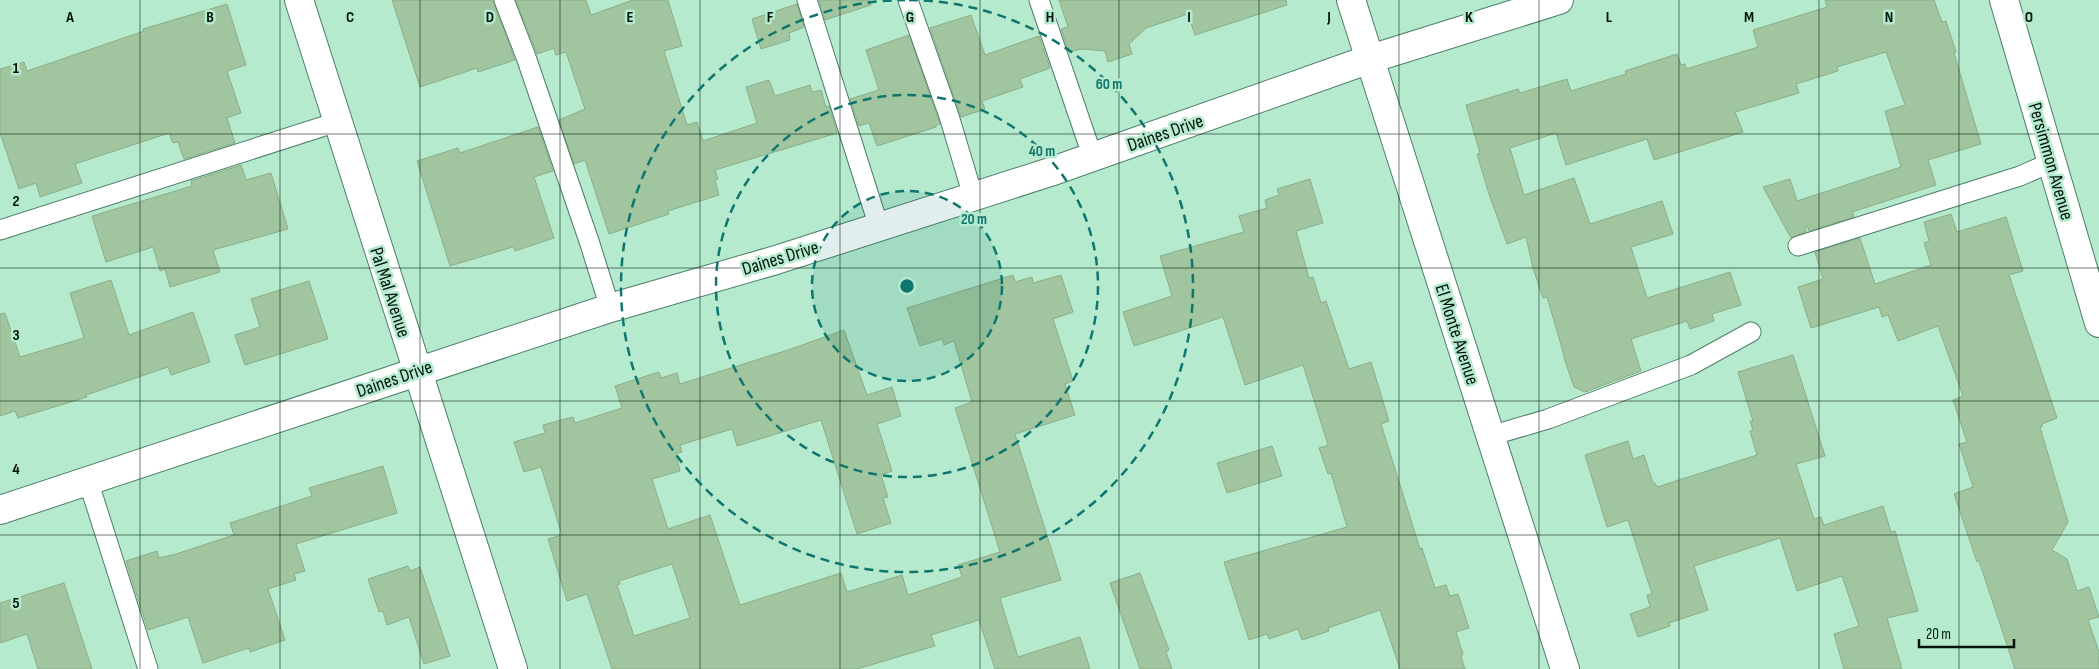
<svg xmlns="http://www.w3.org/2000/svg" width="2099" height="669" font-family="'Sofia Sans Condensed',sans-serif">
	<rect width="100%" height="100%" fill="#b5eacf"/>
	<g fill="#a1c59e" stroke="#8bae88" fill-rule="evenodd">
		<path d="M392,0H493L515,60L478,72L477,68L420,87Z"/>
		<path d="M516,0H586L591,15L633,0H668L682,46L664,51L687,125L697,122L703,141L757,123L746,87L769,80L775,96L810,85L812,92L821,90L826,107L829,106L837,133L715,170L718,179L715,180L719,195L668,211L669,214L609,234L585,160L574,164L559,120L585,109L566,52L556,55L554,48L537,54Z"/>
		<path d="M819,0H870L871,5L825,20Z"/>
		<path d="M1059,0H1286L1287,5L1195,35L1188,14L1146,28L1129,44L1132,54L1108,62L1105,51L1082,49L1069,52L1061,29L1068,27Z"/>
		<path d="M1825,0H1934L1942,22L1946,21L1956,52L1954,53L1981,144L1928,160L1936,185L1852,212L1854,217L1809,231L1807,226L1805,227L1806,232L1791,238L1763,187L1790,179L1797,201L1901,167L1885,111L1905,105L1886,52L1837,67L1838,71L1796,84L1799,93L1735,112L1743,132L1654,160L1647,139L1566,165L1556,133L1510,148L1524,195L1574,178L1590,224L1662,201L1673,234L1631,247L1647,298L1730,272L1741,305L1712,314L1714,321L1690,329L1687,321L1631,339L1641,371L1585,392L1574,387L1564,358V355L1547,297L1543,298L1533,268L1526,237L1507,244L1489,194L1477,154L1480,153L1466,105L1518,89L1520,93L1567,79L1571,91L1626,74L1625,71L1677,54L1681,65L1685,64L1686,69L1758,47L1753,30L1827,7Z"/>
		<path d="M227,4L246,65L227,71L241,113L227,118L235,143L184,159L178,142L173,143L169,133L75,164L82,183L40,197L36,183L19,189L0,133V69L24,62L27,71L144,31L143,29Z"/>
		<path d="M797,4L804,27L789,33L790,40L761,49L752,19Z"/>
		<path d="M971,15L985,55L1039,36L1050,68L1020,79L1023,87L982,101L985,109L961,117L930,28Z"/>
		<path d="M909,35L940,124L936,125V127L877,146L869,123L859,126L850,99L879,90L866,50Z"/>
		<path d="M538,127L553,171L534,177L554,238L515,251L513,247L450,266L417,161L458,148L460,153Z"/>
		<path d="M241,165L246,180L271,173L288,229L213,250L220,272L170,287L165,269L160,271L153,247L106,262L92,216L192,186L191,181Z"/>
		<path d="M1310,179L1323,223L1296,231L1309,278L1313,277L1321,303L1326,301L1349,369L1371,362L1389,421L1381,424L1420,549L1422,548L1435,588L1446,585L1450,596L1458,594L1469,628L1456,632L1463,654L1461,657L1465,669H1400L1380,610L1328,628L1329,631L1302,640L1298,629L1269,639L1267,634L1249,640L1224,562L1347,527L1331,473L1328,474L1319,448L1328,445L1303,365L1245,385L1223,317L1134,346L1123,312L1172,296L1160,256L1244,232L1239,216L1267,208L1265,200L1279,195L1277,189Z"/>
		<path d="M1951,214L1957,232L2006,217L2023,271L2009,275L2057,418L2042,424V427H2040L2068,522L2052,550L2067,559L2077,591L2089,587L2099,617L2088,620L2099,652V669H2015L1979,561L1977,562L1954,494L1973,487L1959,444L1967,442L1953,400L1963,396L1938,326L1898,341L1888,315L1882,317L1879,307L1811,328L1798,287L1823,279L1815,252L1860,238L1875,284L1931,265L1924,243L1929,241L1924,222Z"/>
		<path d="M1013,275L1015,282L1032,277L1033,283L1061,275L1073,312L1053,319L1073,381L1065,384L1075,415L1015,434L1061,580L1000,598L1018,657L1080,637L1090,669H995L979,620L931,635L935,646L857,669H612L587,594L567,601L548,539L562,535L541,467L524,472L514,442L545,433L543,425L573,417L575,423L622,408L615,386L659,372L661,378L677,373L680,384L791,349L844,330L867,395L892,387L901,416L877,424L892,471L881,475L888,497L883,498L891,523L857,534L821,420L737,446L732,429L680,445L682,452L676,454L680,471L652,479L668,529L710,515L740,605L841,573L847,592L902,575L908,595L962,577L958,565L1000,552L955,408L972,402L954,341L944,345L942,339L920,346L907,308ZM672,564L690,618L634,636L617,585L620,584L619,581Z"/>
		<path d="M111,280L129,335L193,312L210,362L171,375L168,367L86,395L87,397L18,418L15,411L0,416V314L5,313L20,357L84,338L70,293Z"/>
		<path d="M309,281L328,339L245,365L235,335L260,327L251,299Z"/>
		<path d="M1793,355L1825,456L1796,464L1814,519L1821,517L1824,525L1883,506L1891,532L1895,531L1918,611L1887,618L1902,669H1844L1834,634L1859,626L1842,576L1797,591L1780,538L1694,566L1708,610L1669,623L1670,626L1638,637L1630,614L1650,607L1647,595L1652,594L1628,520L1607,527L1585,455L1628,441L1633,459L1644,455L1653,483H1655L1657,487L1757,455L1750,431L1753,430L1750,421H1753L1738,372Z"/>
		<path d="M1272,446L1282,476L1227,493L1217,463Z"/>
		<path d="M383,466L397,513L296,544L305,571L294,574L296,580L268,589L285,640L250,652L249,648L203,663L188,617L148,630L126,561L157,551L159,558L176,554L234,535L230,523L312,496L309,488Z"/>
		<path d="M408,566L410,571L420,567L450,656L424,664L409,617L387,625L383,611L379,612L368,579Z"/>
		<path d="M1140,573L1169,650L1166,652L1172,669H1140L1110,583Z"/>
		<path d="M64,583L92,669H38L27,634L0,643V603Z"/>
	</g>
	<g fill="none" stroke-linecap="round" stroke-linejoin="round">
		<g stroke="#4d7f68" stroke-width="21">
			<g id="service">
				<path d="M504,0L526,57L590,244L610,308"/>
				<path d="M807,0L879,227"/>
				<path d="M908,0L949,116L973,196"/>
				<path d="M1039,0L1093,158"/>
				<path d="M0,230L337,122"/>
				<path d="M1798,246L2020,176L2052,162"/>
				<path d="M1490,436L1548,419L1691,365L1751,332"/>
				<path d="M90,481L92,493L148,669"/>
			</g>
		</g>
		<g stroke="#4d7f68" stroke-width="30">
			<g id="minor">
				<path d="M299,0L513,669"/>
				<path d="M2004,0L2099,323"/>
				<path d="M0,510L610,308L776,260L1050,172L1370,59L1559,0"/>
			</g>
		</g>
		<g stroke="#4d7f68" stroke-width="30">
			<path id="tertiary" d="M1351,0L1565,669"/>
		</g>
		<use href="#service" stroke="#fff" stroke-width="19"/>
		<use href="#minor" stroke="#fff" stroke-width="28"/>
		<use href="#tertiary" stroke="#fff" stroke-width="28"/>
	</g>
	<path fill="none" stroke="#02140b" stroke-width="1" stroke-opacity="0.55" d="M140,0V669M280,0V669M420,0V669M560,0V669M700,0V669M840,0V669M980,0V669M1119,0V669M1259,0V669M1399,0V669M1539,0V669M1679,0V669M1819,0V669M1959,0V669M0,134H2099M0,268H2099M0,401H2099M0,535H2099"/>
	<circle cx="907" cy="286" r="95" fill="#0f766e" fill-opacity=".12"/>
	<g fill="none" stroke="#0f766e" stroke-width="2.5" stroke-dasharray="9 6">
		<circle cx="907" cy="286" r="95"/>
		<circle cx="907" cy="286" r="191"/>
		<path d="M909 0A286 286 0 1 1 905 0"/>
	</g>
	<g text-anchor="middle" stroke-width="5" stroke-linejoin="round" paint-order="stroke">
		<g font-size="19" fill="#02140b" stroke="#b5eacf">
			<text transform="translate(1165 132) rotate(-19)" y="7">Daines Drive</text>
			<text transform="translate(2052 161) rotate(74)" y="7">Persimmon Avenue</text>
			<text transform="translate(780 257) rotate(-17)" y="7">Daines Drive</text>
			<text transform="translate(391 292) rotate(72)" y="7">Pal Mal Avenue</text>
			<text transform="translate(1458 334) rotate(72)" y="7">El Monte Avenue</text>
			<text transform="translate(394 378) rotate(-19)" y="7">Daines Drive</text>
		</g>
	</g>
	<g font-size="16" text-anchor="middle" font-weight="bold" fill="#02140b" stroke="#b5eacf" stroke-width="5" stroke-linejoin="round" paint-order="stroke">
		<text x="70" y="22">A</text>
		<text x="210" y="22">B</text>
		<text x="350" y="22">C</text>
		<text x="490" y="22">D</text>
		<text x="630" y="22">E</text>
		<text x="770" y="22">F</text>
		<text x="910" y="22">G</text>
		<text x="1050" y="22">H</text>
		<text x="1189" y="22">I</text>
		<text x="1329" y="22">J</text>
		<text x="1469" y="22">K</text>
		<text x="1609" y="22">L</text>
		<text x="1749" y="22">M</text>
		<text x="1889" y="22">N</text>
		<text x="2029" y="22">O</text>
		<text x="16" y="73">1</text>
		<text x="16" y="206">2</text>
		<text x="16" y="340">3</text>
		<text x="16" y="474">4</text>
		<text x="16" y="608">5</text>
	</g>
	<circle cx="907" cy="286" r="8" fill="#0f766e" stroke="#b5eacf" stroke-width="2.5"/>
	<g font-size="15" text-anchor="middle" font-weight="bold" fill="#0f766e" stroke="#b5eacf" stroke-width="5" stroke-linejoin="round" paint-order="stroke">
		<text x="1109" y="89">60 m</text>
		<text x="1042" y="156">40 m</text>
		<text x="974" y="224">20 m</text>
	</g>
	<path d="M1919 639v8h95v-8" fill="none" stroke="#02140b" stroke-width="2.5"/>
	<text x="1926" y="639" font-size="15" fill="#02140b" stroke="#b5eacf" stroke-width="4" paint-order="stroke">20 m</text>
</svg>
